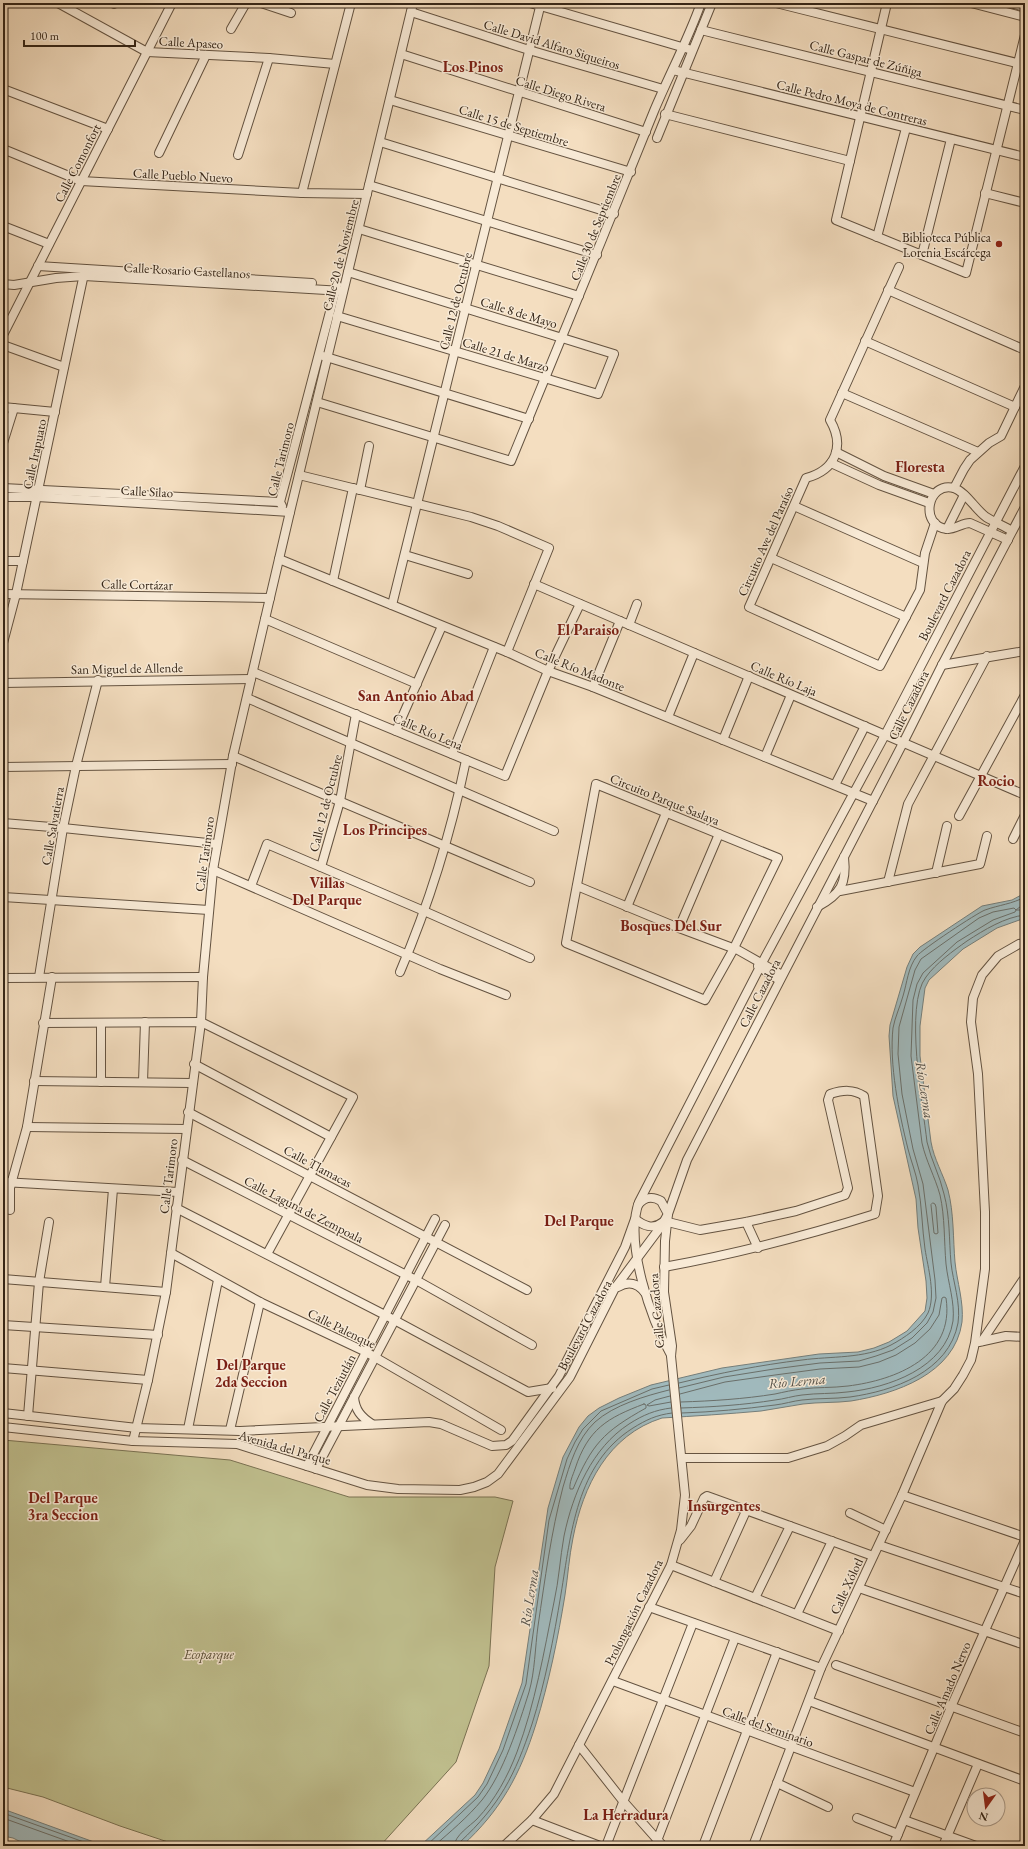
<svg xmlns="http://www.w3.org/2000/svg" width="1028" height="1849" font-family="'EB Garamond',serif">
	<rect width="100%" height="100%" fill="#f4dec0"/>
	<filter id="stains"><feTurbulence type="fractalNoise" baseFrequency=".005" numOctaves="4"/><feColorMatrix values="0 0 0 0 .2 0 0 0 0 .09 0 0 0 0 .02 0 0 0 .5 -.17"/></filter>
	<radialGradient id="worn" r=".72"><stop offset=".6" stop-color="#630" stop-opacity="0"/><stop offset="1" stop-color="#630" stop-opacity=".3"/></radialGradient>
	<path fill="#c0c08f" stroke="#7a7253" d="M3,1440L230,1460L349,1497H495L513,1501L495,1567L489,1666L456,1762L380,1846H180L120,1826L43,1797L3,1787Z"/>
	<g fill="#a0b9bc" stroke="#757e7a">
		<path d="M1025,893V918L997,928L963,949L929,980L925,988L920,1026V1056L931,1142C934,1159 943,1174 948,1190C954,1213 953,1239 955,1262C957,1282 964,1302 962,1322C955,1374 895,1394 851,1401C835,1403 819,1402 803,1404C789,1406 775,1409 761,1411C728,1414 695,1416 662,1418C608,1435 583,1486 573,1538C569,1557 568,1576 565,1595C558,1638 549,1682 536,1724C520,1775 501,1810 462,1846H420L475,1795L483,1783L499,1749L522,1683L548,1508L563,1457L579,1427L588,1416L599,1408L619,1398L651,1385L722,1368L819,1354L858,1352L874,1348L889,1342L907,1331L925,1311L927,1298L926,1281L918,1228L916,1199L893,1096L889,1036L890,1025L907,967L913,954L920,947L982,906L1012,900Z"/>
		<path d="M3,1809L105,1846H29L13,1838L3,1836Z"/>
	</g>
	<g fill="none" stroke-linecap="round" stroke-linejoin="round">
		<g stroke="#6a6f6a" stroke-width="1">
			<path d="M933,1203L935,1204L936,1207L938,1233L936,1234L934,1233L931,1205Z"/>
			<path d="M679,1383C720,1373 760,1365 802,1360C831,1356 864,1359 891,1345C904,1338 921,1327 928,1313C936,1295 928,1268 925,1249C922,1228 922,1206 918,1185C916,1173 911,1161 908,1149C899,1113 889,1064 893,1028C895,1017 900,1007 903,996C907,983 908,967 917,956C921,950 977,913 985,910C999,905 1012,904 1025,897"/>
			<path d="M679,1388L724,1377L774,1369L820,1363L859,1361L876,1356L893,1350L912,1338L927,1323L933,1312L936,1298L935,1280L923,1184L913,1149L902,1094L898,1054L899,1027L915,970L921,959L979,918L993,912L1014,908L1016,910L1025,903"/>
			<path d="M680,1394L725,1382L775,1375L820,1369L859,1367L879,1362L896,1355L915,1343L930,1329L939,1315L942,1298L944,1297L946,1298C955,1357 896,1380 848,1386C832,1388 817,1387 802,1389C793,1390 784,1392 775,1394C744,1399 712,1401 681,1402"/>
			<path d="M670,1396L655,1400L647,1405L649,1406L671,1402"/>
			<path d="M644,1404L646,1405V1408C603,1432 592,1444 573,1489H570C569,1483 573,1475 575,1469C588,1429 607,1418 644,1404Z"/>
			<path d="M681,1408C712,1407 744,1405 775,1400C784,1399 793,1396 802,1395C817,1393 832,1394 847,1392C888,1388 946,1368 953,1321C955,1302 948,1283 946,1264C944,1241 945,1217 940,1195C935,1177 926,1161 922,1143L911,1056L913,1000L917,984L923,973L957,942L993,920L1015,912L1016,910H1025"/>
			<path d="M682,1413C713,1412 744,1409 775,1405C784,1404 793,1401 802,1400C818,1398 834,1399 850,1397C893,1391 949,1372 958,1323C961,1303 953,1282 951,1263C949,1240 950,1216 944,1194C940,1176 931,1160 927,1142C923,1106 904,1005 926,977C936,963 953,951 967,941C984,930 1005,917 1025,915"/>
			<path d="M3,1813L95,1846"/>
			<path d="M3,1818L81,1846"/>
			<path d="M426,1846L478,1797L487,1784L503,1750L526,1684L549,1520L567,1459L575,1442L583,1429L601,1411L652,1389L669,1385"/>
			<path d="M434,1846C450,1832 468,1817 482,1800C503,1774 519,1724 529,1692C535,1671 535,1648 538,1626C545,1579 551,1533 563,1487C570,1464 577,1439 595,1422C614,1405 645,1396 669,1390"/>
			<path d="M454,1846C455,1835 470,1826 477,1819C495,1800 508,1776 517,1752C535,1704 544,1652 554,1602C559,1580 560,1558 564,1536C573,1493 592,1448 629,1424C643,1415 655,1410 671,1408"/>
			<path d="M459,1846L460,1842C500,1805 515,1775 532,1724C545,1683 554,1637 561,1594C571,1534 576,1464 633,1428C646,1420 656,1415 672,1413"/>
		</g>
		<g stroke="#645341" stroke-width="10">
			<g id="minor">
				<path d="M58,3L147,52L269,58L335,64"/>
				<path d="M261,3L291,13"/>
				<path d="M530,3L692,50"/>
				<path d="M776,3L1025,65"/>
				<path d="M887,3L836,220L966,273L1025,35"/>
				<path d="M971,3L1025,17"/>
				<path d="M1010,3L1025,7"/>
				<path d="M114,4V3"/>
				<path d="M411,12L529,50L663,89"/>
				<path d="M231,29L246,3"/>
				<path d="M701,30L1025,110"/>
				<path d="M401,54L646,132"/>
				<path d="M673,70L1025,157"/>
				<path d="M3,89L108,129"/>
				<path d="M390,100L631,172"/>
				<path d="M665,114L850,161"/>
				<path d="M657,138L712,3"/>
				<path d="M380,142L614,214"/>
				<path d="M3,149L81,181L302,193L367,194"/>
				<path d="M159,153L206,55"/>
				<path d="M238,155L269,58"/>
				<path d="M369,185L597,255"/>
				<path d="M302,193L351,3"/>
				<path d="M985,193L1025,203"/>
				<path d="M3,226L49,244"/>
				<path d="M359,229L579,296"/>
				<path d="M877,237L906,128"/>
				<path d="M922,255L951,139"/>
				<path d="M38,266L312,283"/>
				<path d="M899,267L830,420C845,446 836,470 806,478L749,607L880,666L920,590L925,553L935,523"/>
				<path d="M3,284L14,285L56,278L84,276L343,291"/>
				<path d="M888,290L1025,350"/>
				<path d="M337,316L598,394L614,354L348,272"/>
				<path d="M3,335L172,3"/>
				<path d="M865,341L1015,407"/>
				<path d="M3,345L64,367"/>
				<path d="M323,356L529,419"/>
				<path d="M842,393L978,452"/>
				<path d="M317,402L511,461C559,344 607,228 654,111C669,75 688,40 701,3"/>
				<path d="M3,407L55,412"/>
				<path d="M3,443L14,408"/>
				<path d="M836,452L884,476L934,494"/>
				<path d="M831,463L879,485L929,503"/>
				<path d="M299,475L471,517L498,526L549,548L507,652"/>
				<path d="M3,488L280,502"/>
				<path d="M954,488L964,469L970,460L989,443L1001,436L1025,386"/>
				<path d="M360,490L369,446"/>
				<path d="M3,497H37L290,512"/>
				<path d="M282,506L280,502L337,285"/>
				<path d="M794,506L923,563"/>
				<path d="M947,529L964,495"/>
				<path d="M1008,540L970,523C962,523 956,529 947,529C919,526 927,481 954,488C966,492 975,509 986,517C994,522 1004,526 1012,531"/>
				<path d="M405,555L468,574"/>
				<path d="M771,558L906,617"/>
				<path d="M279,559L507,652L548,671L593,687L873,801"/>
				<path d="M3,561H23"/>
				<path d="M333,581L353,488"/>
				<path d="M534,584L1025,795"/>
				<path d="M3,594L270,598"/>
				<path d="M392,605L541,3"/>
				<path d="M265,619L417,684"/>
				<path d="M629,625L637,604"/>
				<path d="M3,643L16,594L85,269"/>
				<path d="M942,665L1025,651"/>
				<path d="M253,672L505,776L548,671L580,604"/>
				<path d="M3,683L251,679"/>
				<path d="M593,687L620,621"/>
				<path d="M247,698L554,831"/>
				<path d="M668,717L694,653"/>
				<path d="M396,731L442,626"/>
				<path d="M723,740L749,676"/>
				<path d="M452,754L494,647"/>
				<path d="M233,756L530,882"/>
				<path d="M765,757L791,695"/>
				<path d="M3,767L232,764"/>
				<path d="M596,784L778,858L732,952L705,1000L566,943Z"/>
				<path d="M835,785L865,726"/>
				<path d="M959,816L1025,695"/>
				<path d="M3,823L63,828L217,844"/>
				<path d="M1013,839L1025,815"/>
				<path d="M321,867L340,801L356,714"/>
				<path d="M213,870L440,969L506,995"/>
				<path d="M936,873L947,826"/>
				<path d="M888,882L908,804L987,656"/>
				<path d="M251,886L267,844L424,911L530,958"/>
				<path d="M577,886L679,928L738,950L782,975"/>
				<path d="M840,891L980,864L987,836"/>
				<path d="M3,897L209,910"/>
				<path d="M627,907L666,813"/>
				<path d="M817,907C841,894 847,884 844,857"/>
				<path d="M679,928L719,834"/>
				<path d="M758,966L779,980"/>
				<path d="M400,972C429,904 451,833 466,760"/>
				<path d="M39,977L63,828L76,766L98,680"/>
				<path d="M3,978L203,977"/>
				<path d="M43,1023L201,1022L353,1097L267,1254"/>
				<path d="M194,1064L331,1137"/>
				<path d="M34,1081L192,1083"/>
				<path d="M101,1082V1023"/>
				<path d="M143,1082L145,1022"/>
				<path d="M188,1112L527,1290"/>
				<path d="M27,1127L186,1129"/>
				<path d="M182,1160L416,1280L532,1345"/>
				<path d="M3,1182L178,1192"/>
				<path d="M176,1208L385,1315L528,1392L552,1388"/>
				<path d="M10,1210V1188L27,1127L52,977"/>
				<path d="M746,1222L758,1248"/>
				<path d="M171,1253L260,1302L366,1352L501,1430"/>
				<path d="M664,1267C735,1254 805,1236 875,1214L878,1196L864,1096C853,1089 843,1090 830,1094L828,1100L848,1188L845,1195L796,1211L746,1222L700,1230L668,1222"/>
				<path d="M3,1279L166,1292"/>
				<path d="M105,1287L113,1189"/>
				<path d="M618,1287C628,1281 638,1283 645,1293"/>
				<path d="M3,1325L158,1335"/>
				<path d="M982,1341L1023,1280H1025"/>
				<path d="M979,1342L1006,1336L1025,1337"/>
				<path d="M671,1355C651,1320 624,1242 639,1202L762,963L885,735L1025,466"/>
				<path d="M3,1368L148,1380"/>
				<path d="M354,1397C355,1410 361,1417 372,1424"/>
				<path d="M3,1413L137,1428L240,1431L429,1422L441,1424L492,1446L506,1445L512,1441L559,1376L625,1247L635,1219C644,1226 653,1230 663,1222"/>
				<path d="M28,1416L39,1282L49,1222"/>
				<path d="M3,1427L133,1441L237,1444L367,1485L398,1489L460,1490L474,1487L487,1482L498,1474L570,1377L615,1288L662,1225L668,1214L661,1201C653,1196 644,1197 638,1205"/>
				<path d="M188,1429L218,1280"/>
				<path d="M230,1430L260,1302"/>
				<path d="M133,1441L148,1380L166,1292L201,1022L203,977L213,870L233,756L290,512L413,3"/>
				<path d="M682,1458H788L827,1446L845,1436L861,1425L942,1401"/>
				<path d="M307,1466L435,1219"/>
				<path d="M316,1469L445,1225"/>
				<path d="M902,1495L1025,1537"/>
				<path d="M850,1513L886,1530"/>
				<path d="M680,1540L691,1526L704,1498L707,1496L873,1556"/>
				<path d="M879,1545L1025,1594"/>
				<path d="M671,1565L839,1631"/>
				<path d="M714,1582L747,1509"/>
				<path d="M859,1588L1025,1645"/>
				<path d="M755,1598L790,1526"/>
				<path d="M649,1607L821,1668"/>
				<path d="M797,1614L832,1541"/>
				<path d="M836,1665L1025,1733"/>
				<path d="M613,1681L915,1792"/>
				<path d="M809,1701L1025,1781"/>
				<path d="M579,1745L623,1801L663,1846"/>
				<path d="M777,1783L828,1807"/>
				<path d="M857,1818L898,1834"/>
				<path d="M532,1820L600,1846"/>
				<path d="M904,1820L976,1846"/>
				<path d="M504,1846L532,1820L554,1794L671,1565L681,1530L685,1495L671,1356L672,1346L664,1292L665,1241L668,1214L687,1160L903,743L942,665L1025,507"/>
				<path d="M606,1846L693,1623"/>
				<path d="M655,1846L735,1638"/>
				<path d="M703,1846L777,1652"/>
				<path d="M753,1846L821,1668L902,1495L942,1401L954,1389L963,1375L971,1360L975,1343L985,1269V1212L978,1074L971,1022L973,998L982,975L998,956L1019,944L1025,943"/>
				<path d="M893,1846L951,1707L1025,1540"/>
				<path d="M943,1846L978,1764"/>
				<path d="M1023,1846L1025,1841"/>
			</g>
		</g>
		<use href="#minor" stroke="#f8ead6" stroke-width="8"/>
	</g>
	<circle fill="#8f2418" stroke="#f8ead6" stroke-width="1.5" cx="999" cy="244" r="4"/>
	<g text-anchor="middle" stroke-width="3" stroke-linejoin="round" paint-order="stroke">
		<g font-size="13" fill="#342517" stroke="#f8ead6">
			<text transform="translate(191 42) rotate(3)" y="5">Calle Apaseo</text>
			<text transform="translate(552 44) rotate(17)" y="5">Calle David Alfaro Siqueiros</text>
			<text transform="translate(866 58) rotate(14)" y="5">Calle Gaspar de Zúñiga</text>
			<text transform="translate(561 93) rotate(17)" y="5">Calle Diego Rivera</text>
			<text transform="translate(852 102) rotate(14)" y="5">Calle Pedro Moya de Contreras</text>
			<text transform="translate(514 125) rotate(17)" y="5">Calle 15 de Septiembre</text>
			<text transform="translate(77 163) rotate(-63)" y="5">Calle Comonfort</text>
			<text transform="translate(183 175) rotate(3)" y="5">Calle Pueblo Nuevo</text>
			<text transform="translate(595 227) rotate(-68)" y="5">Calle 30 de Septiembre</text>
			<text transform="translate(340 255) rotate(-76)" y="5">Calle 20 de Noviembre</text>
			<text transform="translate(187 270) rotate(3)" y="5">Calle Rosario Castellanos</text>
			<text transform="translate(455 301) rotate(-76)" y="5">Calle 12 de Octubre</text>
			<text transform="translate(519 312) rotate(17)" y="5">Calle 8 de Mayo</text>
			<text transform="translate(506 354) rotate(17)" y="5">Calle 21 de Marzo</text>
			<text transform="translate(34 454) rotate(-78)" y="5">Calle Irapuato</text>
			<text transform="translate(280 459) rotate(-76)" y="5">Calle Tarimoro</text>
			<text transform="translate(147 491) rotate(3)" y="5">Calle Silao</text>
			<text transform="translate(765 541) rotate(-66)" y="5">Circuito Ave del Paraíso</text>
			<text transform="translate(137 584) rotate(1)" y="5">Calle Cortázar</text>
			<text transform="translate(944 595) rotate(-63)" y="5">Boulevard Cazadora</text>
			<text transform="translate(127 668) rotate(-1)" y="5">San Miguel de Allende</text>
			<text transform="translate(580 669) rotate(22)" y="5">Calle Río Madonte</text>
			<text transform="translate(784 678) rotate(23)" y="5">Calle Río Laja</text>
			<text transform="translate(908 705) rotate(-64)" y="5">Calle Cazadora</text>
			<text transform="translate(428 731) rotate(23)" y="5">Calle Río Lena</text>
			<text transform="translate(665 799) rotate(22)" y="5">Circuito Parque Saslaya</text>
			<text transform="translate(325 803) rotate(-76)" y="5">Calle 12 de Octubre</text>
			<text transform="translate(52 826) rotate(-80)" y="5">Calle Salvatierra</text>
			<text transform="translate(204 854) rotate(-82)" y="5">Calle Tarimoro</text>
			<text transform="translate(759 993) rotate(-63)" y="5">Calle Cazadora</text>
			<text transform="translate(318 1166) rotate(28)" y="5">Calle Tlamacas</text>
			<text transform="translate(168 1176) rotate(-83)" y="5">Calle Tarimoro</text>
			<text transform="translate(304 1209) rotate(27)" y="5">Calle Laguna de Zempoala</text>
			<text transform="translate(656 1311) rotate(-95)" y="5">Calle Cazadora</text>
			<text transform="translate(584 1325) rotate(-62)" y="5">Boulevard Cazadora</text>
			<text transform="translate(342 1328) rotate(26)" y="5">Calle Palenque</text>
			<text transform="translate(334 1388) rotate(-62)" y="5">Calle Teziutlán</text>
			<text transform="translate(285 1447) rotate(16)" y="5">Avenida del Parque</text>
			<text transform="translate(846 1586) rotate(-65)" y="5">Calle Xólotl</text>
			<text transform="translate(633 1612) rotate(-64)" y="5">Prolongación Cazadora</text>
			<text transform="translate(947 1688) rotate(-67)" y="5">Calle Amado Nervo</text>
			<text transform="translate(768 1726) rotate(20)" y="5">Calle del Seminario</text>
		</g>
		<g font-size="13" fill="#342517" stroke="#f8ead6" text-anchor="end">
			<text x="991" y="242">Biblioteca Pública<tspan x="991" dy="15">Lorenia Escárcega</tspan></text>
		</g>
		<g font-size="13" font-style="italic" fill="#574c35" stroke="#f8ead6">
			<text x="209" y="1659">Ecoparque</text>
		</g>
		<g font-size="14" font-style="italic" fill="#545149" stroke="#f8ead6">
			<text transform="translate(925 1090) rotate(81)" y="5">Río Lerma</text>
			<text transform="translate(797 1381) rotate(-5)" y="5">Río Lerma</text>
			<text transform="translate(529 1598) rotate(-81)" y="5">Río Lerma</text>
		</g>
		<g font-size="15" font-weight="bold" fill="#7a1f14" stroke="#f8ead6">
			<text x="473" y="72">Los Pinos</text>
			<text x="920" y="472">Floresta</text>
			<text x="588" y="635">El Paraiso</text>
			<text x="416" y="701">San Antonio Abad</text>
			<text x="996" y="786">Rocio</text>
			<text x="385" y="835">Los Principes</text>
			<text x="327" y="888">Villas<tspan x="327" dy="17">Del Parque</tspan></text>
			<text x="671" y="931">Bosques Del Sur</text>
			<text x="579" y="1226">Del Parque</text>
			<text x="251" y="1370">Del Parque<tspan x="251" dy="17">2da Seccion</tspan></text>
			<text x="63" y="1503">Del Parque<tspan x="63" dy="17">3ra Seccion</tspan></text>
			<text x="724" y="1511">Insurgentes</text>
			<text x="626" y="1820">La Herradura</text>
		</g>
	</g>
	<rect width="1028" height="1849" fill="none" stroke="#f4dec0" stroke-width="16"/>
	<rect x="4" y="4" width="1020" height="1841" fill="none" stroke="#342517" stroke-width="2"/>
	<rect x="8" y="8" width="1012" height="1833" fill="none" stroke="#342517"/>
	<g transform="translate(986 1807) rotate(194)"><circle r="19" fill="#f8ead6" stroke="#aa9b8a"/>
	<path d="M0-3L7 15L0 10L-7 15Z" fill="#8f2418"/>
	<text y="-6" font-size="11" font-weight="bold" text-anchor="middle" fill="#342517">N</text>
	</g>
	<path d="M24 40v6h111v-6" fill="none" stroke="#342517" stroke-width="2"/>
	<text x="30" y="40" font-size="12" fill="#342517" stroke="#f8ead6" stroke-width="3" paint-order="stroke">100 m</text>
	<rect width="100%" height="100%" filter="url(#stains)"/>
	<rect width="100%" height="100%" fill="url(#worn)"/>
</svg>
